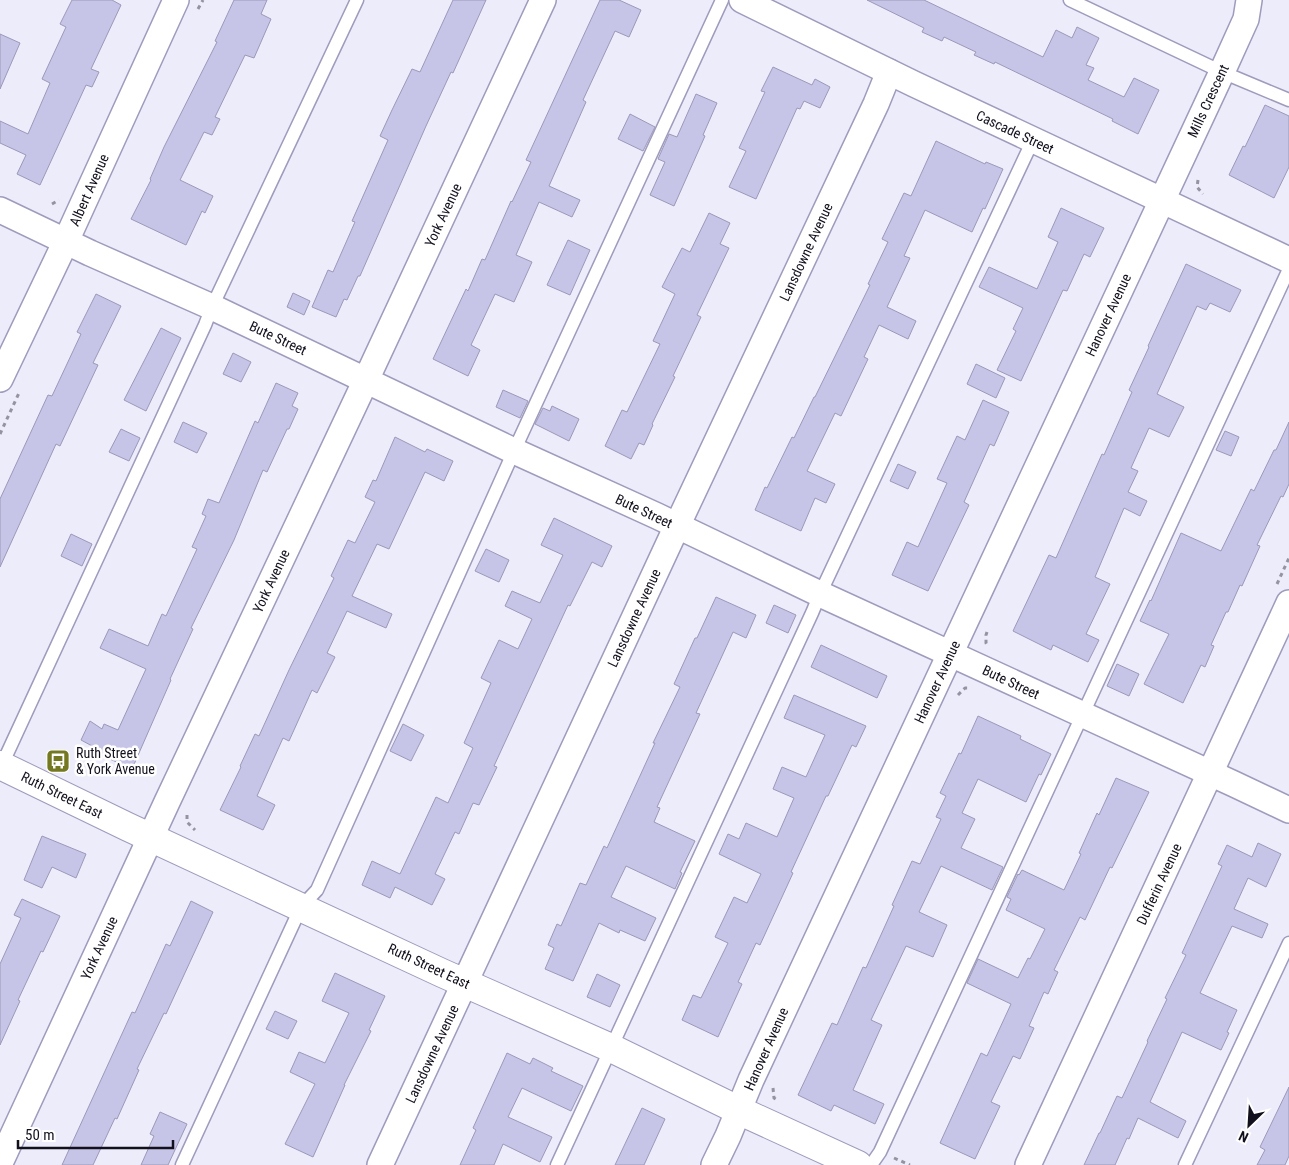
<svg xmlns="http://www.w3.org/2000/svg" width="1289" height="1165" font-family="'Roboto Condensed',sans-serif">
	<rect width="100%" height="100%" fill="#edecfa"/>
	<g fill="#c7c5e7" stroke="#9b98b9">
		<path d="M72,0H112L121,5L91,69L99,72L92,87L86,85L40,185L17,174L26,155L0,143V121L28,134L50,83L42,79L66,27L60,24Z"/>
		<path d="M234,0H267L261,14L271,19L254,58L245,55L215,117L220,119L212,135L204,132L180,180L213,196L205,213L202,211L186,245L131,219L151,180L150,179L164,147L217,42L215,41Z"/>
		<path d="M453,0H486L453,73L451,72L426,126L360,276H358L347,300L344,299L336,317L312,307L328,270L333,272L355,222L352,221L388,140L380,136L392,110L412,69L420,72Z"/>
		<path d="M600,0H619L641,10L629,37L615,31L583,100L586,102L549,186L580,200L572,217L539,202L516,255L532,262L514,302L495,294L471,345L480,350L468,376L433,359L466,289L468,291L482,259L485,260L511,201L512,202L531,162L526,160Z"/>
		<path d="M867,0H924L1043,57L1056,30L1072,38L1077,27L1099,38L1086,65L1094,68L1088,80L1124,97L1134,78L1159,90L1138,134L1112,121L1113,119L995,62L994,64L974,55L976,52L944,37L942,41L922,32L924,28Z"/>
		<path d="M0,34L20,43L0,89Z"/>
		<path d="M773,67L812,85L815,79L830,87L820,108L804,101L800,109L797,108L756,199L729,187L746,151L739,148L765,92L761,91Z"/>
		<path d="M696,94L717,103L703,135L705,136L674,206L650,195L665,162L658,159L669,134L677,137Z"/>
		<path d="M1265,105L1289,116V167L1274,198L1229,175L1243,146L1245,147Z"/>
		<path d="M630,114L655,127L643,151L618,139Z"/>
		<path d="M936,141L985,164L986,162L1003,169L985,209L983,208L972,232L925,210L904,256L910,258L887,307L916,321L908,339L879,325L864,357L868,359L841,416L835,413L807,471L835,484L826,503L815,498L801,531L755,510L765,487L767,488L792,437L794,438L814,397H815L870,285L868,284L888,242L882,239L904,193L911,196Z"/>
		<path d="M1061,208L1104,228L1090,257L1084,254L1067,291L1063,290L1021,381L997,370L1016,331L1013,329L1023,308L979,287L989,267L1037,289L1058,242L1048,237Z"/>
		<path d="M709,213L730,223L720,244L729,248L697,315L701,317L673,376L675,377L652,424L653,425L644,445L639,443L631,459L605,446L622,410L627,412L660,344L653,341L675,294L662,287L682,248L690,252Z"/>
		<path d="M568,240L590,250L570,295L547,285Z"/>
		<path d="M1186,264L1241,290L1230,312L1210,303L1206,310L1197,306L1157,394L1184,407L1169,437L1149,428L1131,468L1138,471L1128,492L1147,501L1140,516L1124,508L1095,577L1110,584L1086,634L1099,640L1088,662L1053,645L1051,650L1013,631L1049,555L1056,558L1102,454L1104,455L1132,392L1129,390L1149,347L1148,346Z"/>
		<path d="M293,293L310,301L304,315L287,307Z"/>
		<path d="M96,294L121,306L93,363L98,365L60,446L56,444L0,567V499L48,395L52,396L81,334L77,332Z"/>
		<path d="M161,328L181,338L146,411L124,400Z"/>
		<path d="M233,353L251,362L241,382L223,374Z"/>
		<path d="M976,364L1005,378L996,398L967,384Z"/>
		<path d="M276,383L298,393L292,406L298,409L289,429H287L267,472L263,470L234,540L191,628L193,629L170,679L171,680L132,769L92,751L94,747L81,740L90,721L102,729L104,724L118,730L146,669L100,648L109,629L148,646L162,614L166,616L197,549L192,547L206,516L202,514L208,499L219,503L255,421L258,423Z"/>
		<path d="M503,390L528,401L520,418L496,407Z"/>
		<path d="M983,400L1009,412L994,446L990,444L964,502L969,505L928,591L892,575L907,542L918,547L947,483L937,479L957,436L965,440Z"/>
		<path d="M552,406L579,419L569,441L535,424L543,408L550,411Z"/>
		<path d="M183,422L207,433L197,453L174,442Z"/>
		<path d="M1289,422V484L1283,497L1281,496L1257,545L1260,546L1242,586L1240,585L1228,612H1226L1211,645L1214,646L1205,667L1201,665L1183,703L1144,684L1169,634L1140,621L1150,600L1151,601L1181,533L1221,551L1251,489L1254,491L1274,450H1276Z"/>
		<path d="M121,429L140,438L129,461L109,452Z"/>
		<path d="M1225,431L1239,437L1231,456L1216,450Z"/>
		<path d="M395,437L425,452L427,449L453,461L444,481L425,472L389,549L377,544L352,596L392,614L386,628L347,611L327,653L335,657L317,693L312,690L289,741L283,738L257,796L275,805L263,830L220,810L241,767L240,766L255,734L259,736L289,670L334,578L331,576L348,540L355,543L375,502L365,497L373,480L376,481Z"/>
		<path d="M898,464L916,472L908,489L890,481Z"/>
		<path d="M554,518L612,546L602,567L592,562L570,606L568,605L494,766L497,767L479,805L473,803L459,834L455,832L435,874L445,879L432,905L395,887L390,898L362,885L372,861L400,874L436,797L448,803L473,748L464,743L491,683L481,678L499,640L518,649L532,619L505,606L512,591L540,603L563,555L541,545Z"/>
		<path d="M71,534L92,544L82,566L61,556Z"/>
		<path d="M486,549L509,560L499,582L475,571Z"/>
		<path d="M716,597L756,615L746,638L733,632L696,713L700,714L657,807L660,808L654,822L695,841L680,872L682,873L675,889L626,866L611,897L656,918L645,941L620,930L619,933L599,923L573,981L545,969L554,948L548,945L557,924L561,926L580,883L586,885L604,846L607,848L655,743H653L680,687L674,684L695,638H697Z"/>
		<path d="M774,605L796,615L788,633L766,623Z"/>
		<path d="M821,645L887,676L877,698L811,667Z"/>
		<path d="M1117,664L1139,674L1129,696L1107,686Z"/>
		<path d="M794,695L866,726L856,747L852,745L828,796H826L791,872L793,873L760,945L756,943L738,982L742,984L718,1037L682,1020L693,995L701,998L728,943L715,937L734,897L747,903L761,874L719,854L728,834L739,839L746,823L777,837L794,798L773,789L782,767L806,777L825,735L784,718Z"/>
		<path d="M978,716L1021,736L1020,739L1051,754L1041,775L1039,774L1026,802L978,779L962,813L975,819L961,848L1003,867L992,890L941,866L919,912L947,925L933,957L906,946L871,1020L882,1025L853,1090L884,1104L875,1124L834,1105L831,1111L798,1095L832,1023L837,1025L863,967L866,968L894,906L892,905L912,861L920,864L941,819L936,817L946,796L940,793L959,753L961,754Z"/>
		<path d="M403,724L424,735L411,761L390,751Z"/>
		<path d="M1116,778L1149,792L1112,868L1110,867L1085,920L1080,917L1054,970L1058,972L1048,994L1044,992L1029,1026L1034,1028L1020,1059L1013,1056L991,1102L1000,1106L975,1159L940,1143L981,1053L987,1056L1011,1004L967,983L978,959L1018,978L1028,958L1030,959L1045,929L1006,910L1011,899L1007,897L1018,874L1019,875L1022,870L1064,890L1081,854L1079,853L1097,813L1099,815Z"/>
		<path d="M42,836L86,854L76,878L52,867L42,888L24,880Z"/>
		<path d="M1258,843L1281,854L1266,887L1248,878L1234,909L1268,924L1262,938L1232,926L1200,993L1237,1010L1227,1032L1229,1033L1221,1050L1182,1032L1150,1102L1186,1121L1178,1138L1138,1118L1129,1139L1127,1138L1115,1165H1084L1099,1133H1100L1117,1096L1122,1098L1148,1042L1147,1041L1167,999L1165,998L1186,955L1182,953L1222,866L1218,864L1227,845L1252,857Z"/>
		<path d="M22,899L60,916L43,952L41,951L18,1000L20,1001L0,1045V964L21,918L14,915Z"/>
		<path d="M191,901L213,912L166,1014L164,1013L137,1069L139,1070L117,1119L115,1118L93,1165H62L132,1012L135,1013L166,944L170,946Z"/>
		<path d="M335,973L385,996L369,1030L371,1031L344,1085H345L313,1157L285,1144L315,1084L290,1072L299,1052L325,1063L349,1013L322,1001Z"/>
		<path d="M597,974L620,985L610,1007L587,997Z"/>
		<path d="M275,1011L297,1021L288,1039L266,1029Z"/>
		<path d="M507,1053L530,1064L533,1058L553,1068L551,1071L583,1086L571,1111L522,1088L508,1117L552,1137L540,1162L503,1144L494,1165H460L476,1130L473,1128Z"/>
		<path d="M1289,1087V1156L1285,1165H1257L1265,1150L1260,1147Z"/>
		<path d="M642,1108L665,1119L644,1165H615Z"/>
		<path d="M160,1112L187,1124L168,1165H141L154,1136L150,1134Z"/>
	</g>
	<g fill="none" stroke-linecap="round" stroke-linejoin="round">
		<g stroke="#9e9bbc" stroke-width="15">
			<g id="lane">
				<path d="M1070,0L1222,72L1289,100"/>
				<path d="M0,769L205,325L212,307L357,0"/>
				<path d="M182,1165L301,907L317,890L514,451L722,0"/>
				<path d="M557,1165L812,613L820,594L1033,140"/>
				<path d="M871,1165L880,1152L1289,269"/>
				<path d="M1185,1165L1289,943"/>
			</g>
		</g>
		<g stroke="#9e9bbc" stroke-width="28">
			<g id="street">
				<path d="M742,0L914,84L1289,260"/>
				<path d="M0,210L90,253L212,307L514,451L657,516L820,594L1234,784L1289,810"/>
				<path d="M0,379L66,241L176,0"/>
				<path d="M0,1163L167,802L366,380L543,0"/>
				<path d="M380,1165L677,526L876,104L889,72"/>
				<path d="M714,1165L728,1136L751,1080L1222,72L1246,19L1249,0"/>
				<path d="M1028,1165L1289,603"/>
			</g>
		</g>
		<g stroke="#9e9bbc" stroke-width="30">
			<path id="secondary" d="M0,765L128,827L442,973L611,1048L738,1110L858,1165"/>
		</g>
		<g stroke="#9593a1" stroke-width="3" stroke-dasharray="4 4" stroke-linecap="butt">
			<path d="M198,9L203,0"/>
			<path d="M1198,180L1197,187L1203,194"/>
			<path d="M52,204L59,200"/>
			<path d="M0,434L19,393"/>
			<path d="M1277,584L1289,558"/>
			<path d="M987,632L986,635V643L987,645"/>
			<path d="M958,695L965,688H969"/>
			<path d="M187,815V822L195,830"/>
			<path d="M773,1088L774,1098L777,1100"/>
			<path d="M894,1158L910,1165"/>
		</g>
		<use href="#lane" stroke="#fff" stroke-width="12"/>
		<use href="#street" stroke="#fff" stroke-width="25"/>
		<use href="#secondary" stroke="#fff" stroke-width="28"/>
	</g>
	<defs>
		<g id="bus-square" transform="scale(1.25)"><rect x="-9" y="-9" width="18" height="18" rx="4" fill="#737821" stroke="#fff"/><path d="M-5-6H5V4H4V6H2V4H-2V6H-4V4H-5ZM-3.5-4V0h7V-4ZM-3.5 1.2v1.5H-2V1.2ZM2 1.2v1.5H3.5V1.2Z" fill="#fff"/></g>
	</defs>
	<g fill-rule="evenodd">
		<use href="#bus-square" x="58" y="761"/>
	</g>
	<g text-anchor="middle" stroke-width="5" stroke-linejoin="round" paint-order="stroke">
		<g font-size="14" fill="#12101c" stroke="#fff">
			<text transform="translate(1208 101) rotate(-65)" y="5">Mills Crescent</text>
			<text transform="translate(1015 132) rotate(25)" y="5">Cascade Street</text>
			<text transform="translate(89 190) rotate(-66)" y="5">Albert Avenue</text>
			<text transform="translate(443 215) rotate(-65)" y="5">York Avenue</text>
			<text transform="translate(806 252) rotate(-65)" y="5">Lansdowne Avenue</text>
			<text transform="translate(1108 315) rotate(-65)" y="5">Hanover Avenue</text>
			<text transform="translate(278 338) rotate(25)" y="5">Bute Street</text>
			<text transform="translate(644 511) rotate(25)" y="5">Bute Street</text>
			<text transform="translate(271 581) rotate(-65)" y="5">York Avenue</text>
			<text transform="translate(634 618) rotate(-65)" y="5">Lansdowne Avenue</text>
			<text transform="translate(937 682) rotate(-65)" y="5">Hanover Avenue</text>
			<text transform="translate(1011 682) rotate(25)" y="5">Bute Street</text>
			<text transform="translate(62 795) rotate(26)" y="5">Ruth Street East</text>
			<text transform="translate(1159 884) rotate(-65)" y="5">Dufferin Avenue</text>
			<text transform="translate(99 948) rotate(-65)" y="5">York Avenue</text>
			<text transform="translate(429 966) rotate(25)" y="5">Ruth Street East</text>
			<text transform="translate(766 1049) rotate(-66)" y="5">Hanover Avenue</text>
			<text transform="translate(432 1054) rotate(-65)" y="5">Lansdowne Avenue</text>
		</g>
		<g font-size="14" fill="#12101c" stroke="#fff" text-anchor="start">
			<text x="76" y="758">Ruth Street<tspan x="76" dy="16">&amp; York Avenue</tspan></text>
		</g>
	</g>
	<g transform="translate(1249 1125) rotate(205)" stroke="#ffffff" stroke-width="4" paint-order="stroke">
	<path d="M0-4L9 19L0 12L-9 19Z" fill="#12101c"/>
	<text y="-8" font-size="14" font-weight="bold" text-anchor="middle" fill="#12101c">N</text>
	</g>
	<path d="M18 1140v8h155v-8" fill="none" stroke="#12101c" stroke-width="2.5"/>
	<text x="25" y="1140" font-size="15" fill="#12101c" stroke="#ffffff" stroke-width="4" paint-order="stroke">50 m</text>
</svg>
